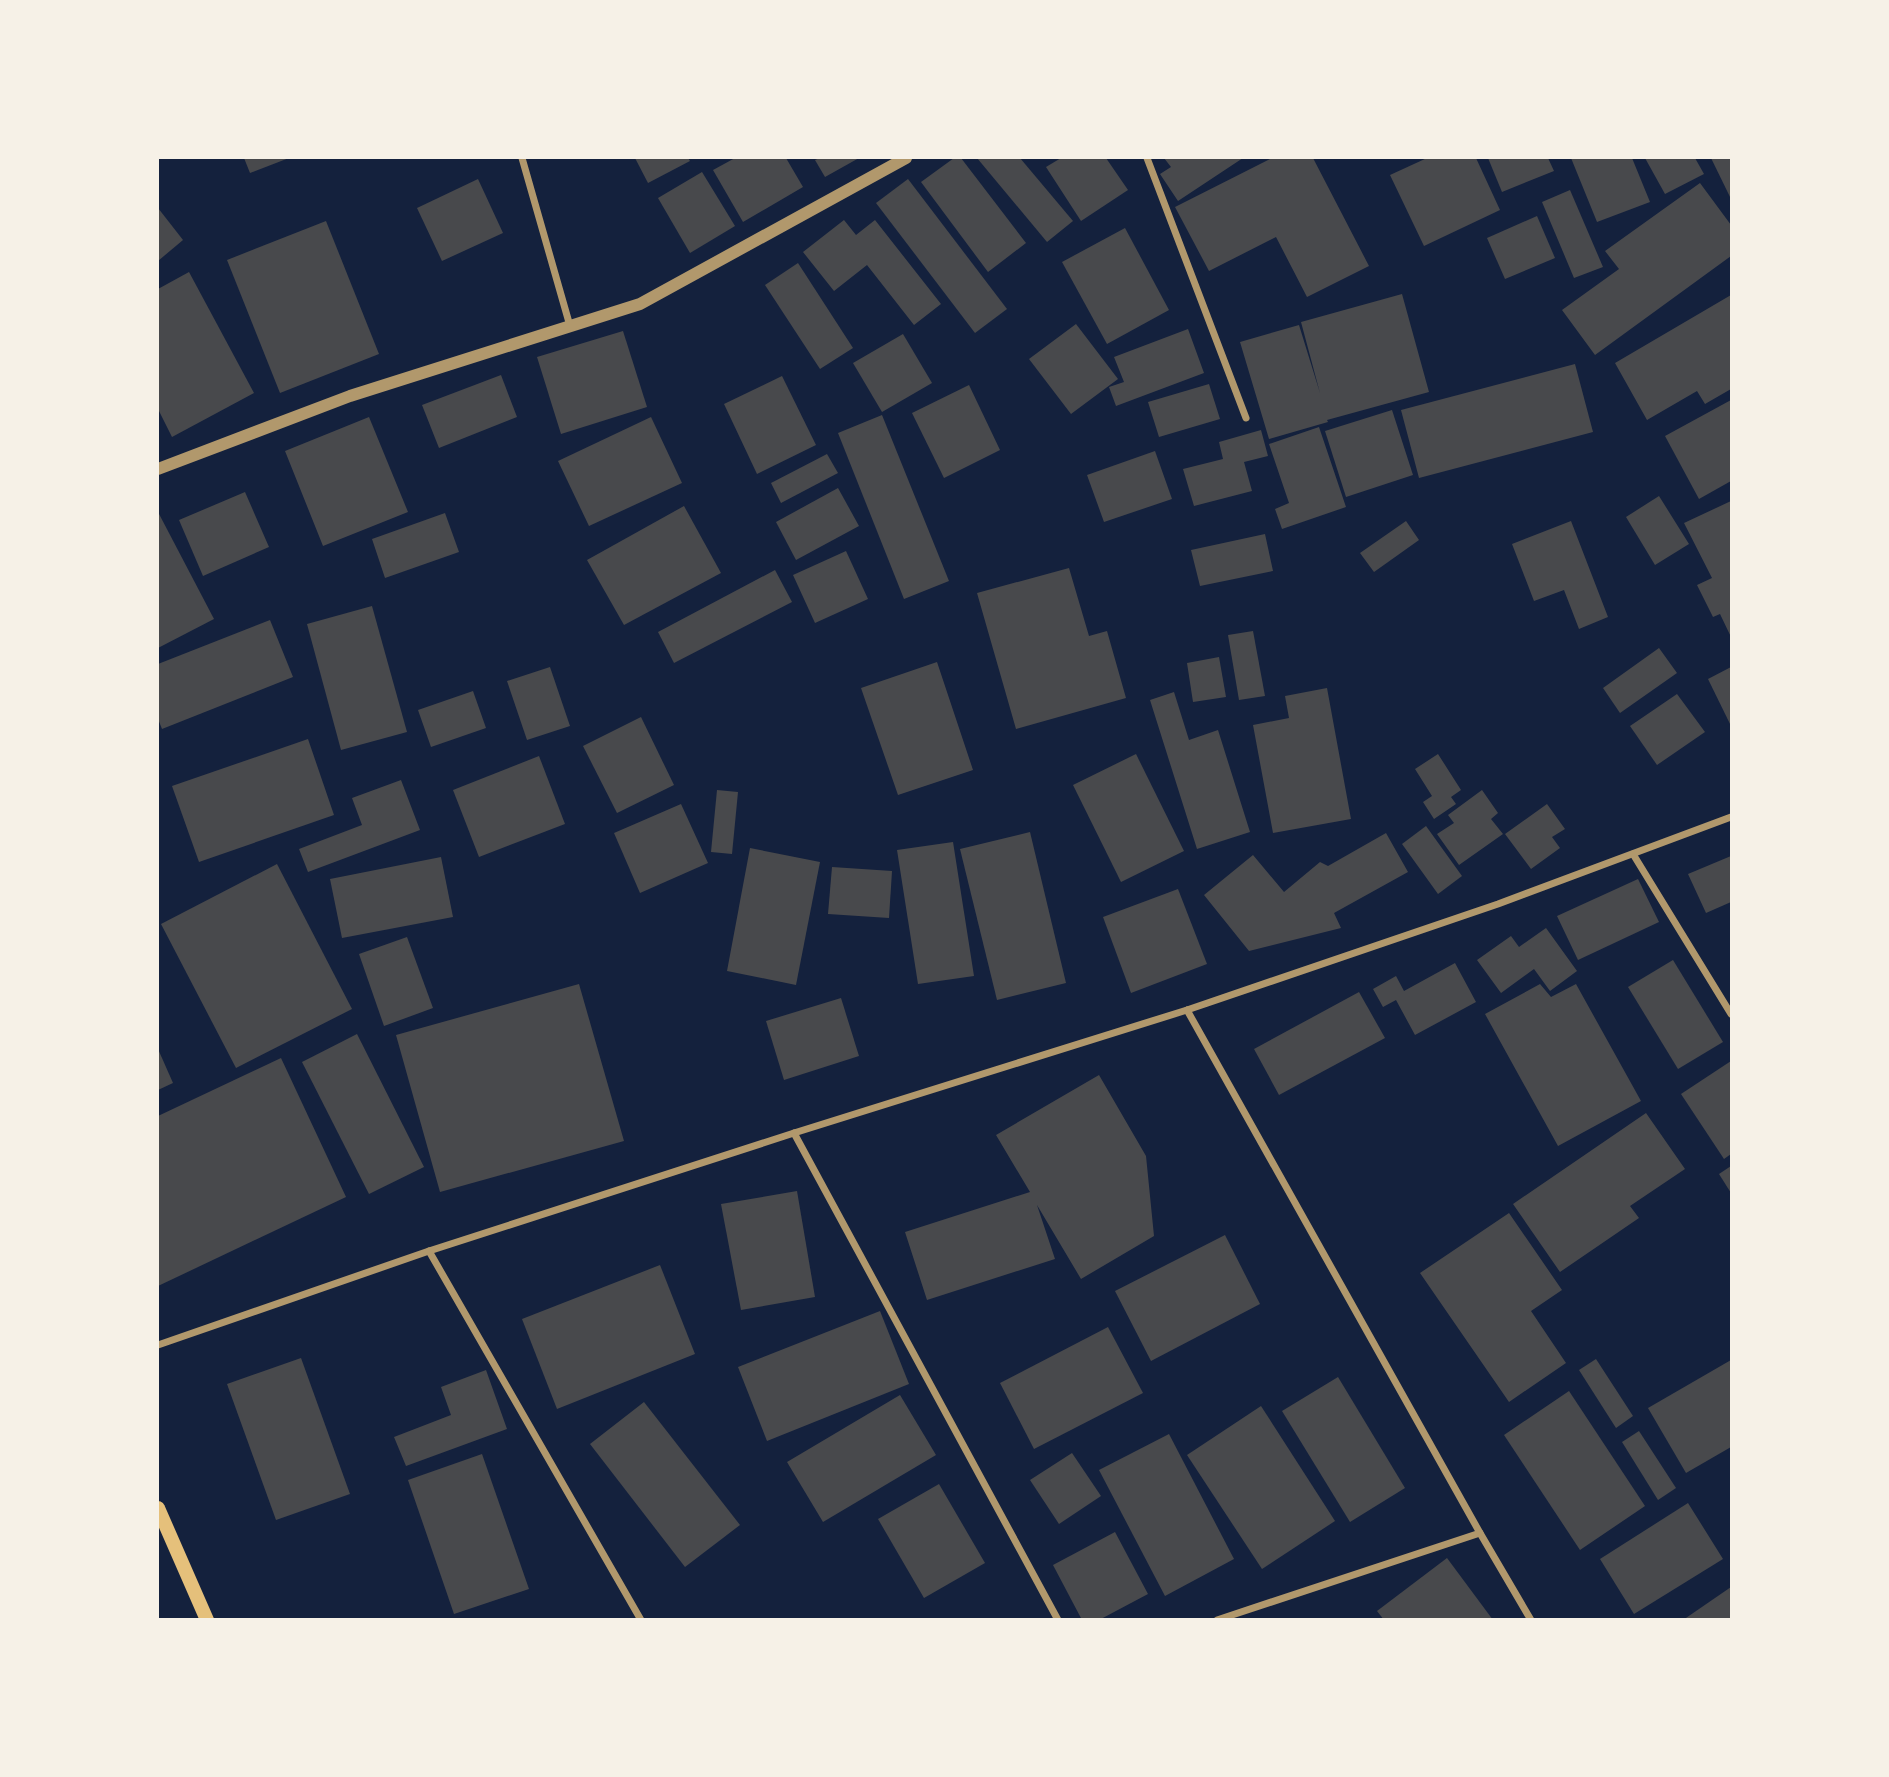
<svg xmlns="http://www.w3.org/2000/svg" width="1889" height="1777" font-family="'Source Serif 4',serif">
	<rect width="100%" height="100%" fill="#14213d"/>
	<g fill="#48494c">
		<path d="M244,158H289L250,173Z"/>
		<path d="M635,158H688L690,161L648,183Z"/>
		<path d="M735,158H786L803,187L743,222L713,170Z"/>
		<path d="M820,158H859L825,177L815,160Z"/>
		<path d="M954,158H961L1026,243L988,272L921,182Z"/>
		<path d="M977,158H1020L1073,221L1047,242Z"/>
		<path d="M1061,158H1106L1128,190L1081,221L1046,167Z"/>
		<path d="M1164,158H1243L1178,201L1160,174L1171,167Z"/>
		<path d="M1272,158H1313L1369,266L1307,297L1276,237L1209,271L1175,207Z"/>
		<path d="M1427,158H1476L1500,210L1424,246L1390,175Z"/>
		<path d="M1488,158H1548L1554,171L1502,192Z"/>
		<path d="M1571,158H1632L1650,202L1597,222Z"/>
		<path d="M1645,158H1695L1704,174L1665,194Z"/>
		<path d="M1711,158H1731V199Z"/>
		<path d="M702,172L735,226L690,253L658,198Z"/>
		<path d="M478,179L503,233L442,261L417,208Z"/>
		<path d="M908,179L1007,309L975,333L876,203Z"/>
		<path d="M1700,183L1731,225V256L1595,355L1562,310L1619,269L1605,251Z"/>
		<path d="M1570,190L1603,267L1574,278L1542,202Z"/>
		<path d="M158,208L183,240L158,261Z"/>
		<path d="M1537,216L1555,258L1505,279L1487,238Z"/>
		<path d="M844,220L856,235L875,220L941,304L914,325L867,265L834,291L803,252Z"/>
		<path d="M326,221L379,354L280,393L227,260Z"/>
		<path d="M1125,228L1169,310L1107,344L1062,262Z"/>
		<path d="M798,263L853,348L820,369L765,285Z"/>
		<path d="M189,272L254,393L172,437L158,409V289Z"/>
		<path d="M1402,294L1429,392L1327,420L1328,422L1269,439L1240,342L1299,325L1320,393L1301,322Z"/>
		<path d="M1731,295V389L1705,404L1697,391L1647,420L1615,363Z"/>
		<path d="M1076,324L1118,379L1071,414L1029,359Z"/>
		<path d="M1188,329L1204,373L1116,406L1109,387L1124,382L1114,357Z"/>
		<path d="M623,331L647,407L561,434L537,357Z"/>
		<path d="M903,334L932,383L882,412L853,363Z"/>
		<path d="M1575,364L1593,432L1419,478L1401,410Z"/>
		<path d="M501,375L517,417L439,448L422,405Z"/>
		<path d="M782,376L816,445L757,474L724,404Z"/>
		<path d="M1209,384L1220,419L1159,437L1148,402Z"/>
		<path d="M969,385L1000,450L944,478L912,413Z"/>
		<path d="M1731,400V481L1699,499L1665,436Z"/>
		<path d="M1392,410L1413,475L1346,497L1325,431Z"/>
		<path d="M882,415L949,581L904,599L838,433Z"/>
		<path d="M369,417L408,512L323,546L285,451Z"/>
		<path d="M651,417L682,483L589,526L558,461Z"/>
		<path d="M1319,427L1346,507L1282,529L1275,509L1289,503L1269,444Z"/>
		<path d="M1261,430L1268,456L1244,462L1252,491L1194,506L1183,469L1223,459L1219,442Z"/>
		<path d="M1155,451L1172,499L1104,522L1087,475Z"/>
		<path d="M827,454L838,473L781,503L771,483Z"/>
		<path d="M838,488L859,526L796,560L776,522Z"/>
		<path d="M245,492L269,547L203,576L179,520Z"/>
		<path d="M1659,496L1689,544L1655,565L1626,517Z"/>
		<path d="M1731,501V637L1720,614L1713,617L1697,585L1712,578L1684,523Z"/>
		<path d="M684,506L721,573L624,625L587,560Z"/>
		<path d="M158,512L214,619L158,648Z"/>
		<path d="M445,513L459,552L385,578L372,539Z"/>
		<path d="M1406,521L1419,540L1374,572L1360,553Z"/>
		<path d="M1571,521L1608,617L1579,629L1564,590L1534,601L1512,544Z"/>
		<path d="M1265,534L1273,571L1200,586L1191,550Z"/>
		<path d="M846,551L868,599L815,623L793,575Z"/>
		<path d="M1069,568L1089,636L1107,631L1126,698L1016,729L977,593Z"/>
		<path d="M775,570L792,602L674,663L658,632Z"/>
		<path d="M372,606L407,732L341,750L307,624Z"/>
		<path d="M270,620L293,677L162,729L158,719V664Z"/>
		<path d="M1253,631L1265,696L1239,700L1228,635Z"/>
		<path d="M1659,648L1677,673L1620,713L1603,688Z"/>
		<path d="M1219,657L1226,697L1193,702L1187,663Z"/>
		<path d="M937,662L973,770L898,795L861,688Z"/>
		<path d="M550,667L570,726L527,740L507,681Z"/>
		<path d="M1731,667V726L1708,679Z"/>
		<path d="M1327,688L1351,819L1273,833L1253,725L1289,718L1285,696Z"/>
		<path d="M473,691L486,728L431,747L418,710Z"/>
		<path d="M1174,692L1189,740L1218,730L1250,832L1197,849L1150,700Z"/>
		<path d="M1677,694L1705,732L1657,765L1630,726Z"/>
		<path d="M641,717L674,785L617,813L583,746Z"/>
		<path d="M308,739L334,815L199,862L172,786Z"/>
		<path d="M1136,754L1184,851L1121,882L1073,785Z"/>
		<path d="M1438,754L1461,790L1451,797L1456,804L1434,819L1423,802L1432,796L1415,769Z"/>
		<path d="M539,756L565,824L479,857L453,790Z"/>
		<path d="M401,780L420,830L308,872L299,849L362,825L352,798Z"/>
		<path d="M717,790L738,792L732,854L711,852Z"/>
		<path d="M1482,790L1498,813L1491,819L1503,834L1459,865L1437,834L1454,823L1448,815Z"/>
		<path d="M681,804L708,863L640,893L614,833Z"/>
		<path d="M1547,804L1565,829L1552,837L1560,848L1531,869L1505,834Z"/>
		<path d="M1426,826L1462,876L1438,894L1402,844Z"/>
		<path d="M1030,832L1066,983L997,1000L960,849Z"/>
		<path d="M1386,833L1408,872L1334,913L1341,928L1249,951L1204,895L1253,855L1284,892L1320,862L1328,866Z"/>
		<path d="M953,842L974,976L918,984L897,850Z"/>
		<path d="M750,848L820,862L796,985L727,971Z"/>
		<path d="M1731,856V902L1706,913L1688,874Z"/>
		<path d="M441,857L453,917L342,938L330,879Z"/>
		<path d="M277,864L352,1009L236,1068L161,924Z"/>
		<path d="M832,867L892,871L889,918L828,914Z"/>
		<path d="M1638,879L1659,922L1578,960L1557,916Z"/>
		<path d="M1178,889L1207,964L1131,993L1103,917Z"/>
		<path d="M1546,928L1577,971L1550,991L1534,969L1501,993L1477,960L1511,936L1519,947Z"/>
		<path d="M407,937L433,1008L384,1026L359,954Z"/>
		<path d="M1673,960L1723,1042L1678,1069L1628,987Z"/>
		<path d="M1455,963L1476,1002L1415,1035L1396,1000L1383,1007L1373,989L1396,976L1404,991Z"/>
		<path d="M579,984L624,1141L440,1192L396,1035Z"/>
		<path d="M1540,984L1551,997L1576,984L1641,1101L1558,1146L1485,1014Z"/>
		<path d="M1359,992L1385,1038L1279,1095L1254,1049Z"/>
		<path d="M841,998L859,1056L784,1080L766,1021Z"/>
		<path d="M357,1034L424,1167L369,1194L302,1062Z"/>
		<path d="M158,1049L173,1083L158,1090Z"/>
		<path d="M281,1058L346,1197L158,1286V1116Z"/>
		<path d="M1731,1061V1154L1724,1159L1681,1094Z"/>
		<path d="M1099,1075L1146,1156L1154,1236L1081,1279L1037,1205L1055,1259L927,1300L905,1232L1030,1192L996,1135Z"/>
		<path d="M1646,1113L1685,1169L1630,1206L1639,1218L1560,1272L1513,1204Z"/>
		<path d="M1731,1166V1193L1719,1174Z"/>
		<path d="M797,1191L815,1297L741,1310L721,1204Z"/>
		<path d="M1509,1213L1562,1290L1531,1311L1566,1363L1509,1402L1420,1273Z"/>
		<path d="M1225,1235L1260,1304L1151,1361L1115,1291Z"/>
		<path d="M660,1265L695,1354L557,1409L522,1319Z"/>
		<path d="M880,1311L909,1384L767,1441L738,1367Z"/>
		<path d="M1108,1327L1143,1393L1034,1449L1000,1383Z"/>
		<path d="M301,1358L350,1494L276,1520L227,1384Z"/>
		<path d="M1596,1359L1633,1416L1616,1428L1579,1370Z"/>
		<path d="M1731,1360V1447L1686,1473L1648,1408Z"/>
		<path d="M486,1370L507,1429L406,1466L394,1437L451,1415L441,1387Z"/>
		<path d="M1338,1377L1405,1488L1350,1522L1282,1411Z"/>
		<path d="M1569,1391L1645,1506L1580,1550L1504,1435Z"/>
		<path d="M900,1395L936,1455L823,1522L787,1462Z"/>
		<path d="M644,1402L740,1525L685,1567L590,1444Z"/>
		<path d="M1261,1406L1335,1521L1262,1569L1187,1455Z"/>
		<path d="M1639,1431L1676,1488L1658,1500L1622,1442Z"/>
		<path d="M1169,1434L1234,1559L1165,1596L1099,1470Z"/>
		<path d="M1072,1453L1101,1496L1059,1524L1030,1480Z"/>
		<path d="M482,1454L529,1589L454,1614L408,1480Z"/>
		<path d="M939,1484L985,1563L924,1598L878,1519Z"/>
		<path d="M1688,1503L1723,1559L1634,1614L1600,1559Z"/>
		<path d="M1115,1532L1148,1594L1099,1620H1082L1053,1565Z"/>
		<path d="M1447,1558L1493,1620H1384L1377,1611Z"/>
		<path d="M1731,1587V1620H1683Z"/>
	</g>
	<g fill="none" stroke-linecap="round" stroke-linejoin="round">
		<g stroke="#b1986c" stroke-width="7">
			<path d="M522,158L570,326"/>
			<path d="M1147,158L1246,418"/>
			<path d="M1633,854L1731,1014"/>
			<path d="M1187,1010L1480,1533L1531,1620"/>
			<path d="M794,1133L1058,1620"/>
			<path d="M429,1251L641,1620"/>
			<path d="M158,1345L429,1251L794,1133L1187,1010L1498,904L1731,817"/>
			<path d="M1217,1620L1480,1533"/>
		</g>
		<path stroke="#b1986c" stroke-width="12" d="M158,469L350,396L640,304L906,158"/>
		<path stroke="#e5c07b" stroke-width="14" d="M158,1508L207,1620"/>
	</g>
	<rect width="1889" height="1777" fill="none" stroke="#f6f1e7" stroke-width="318"/>
</svg>
